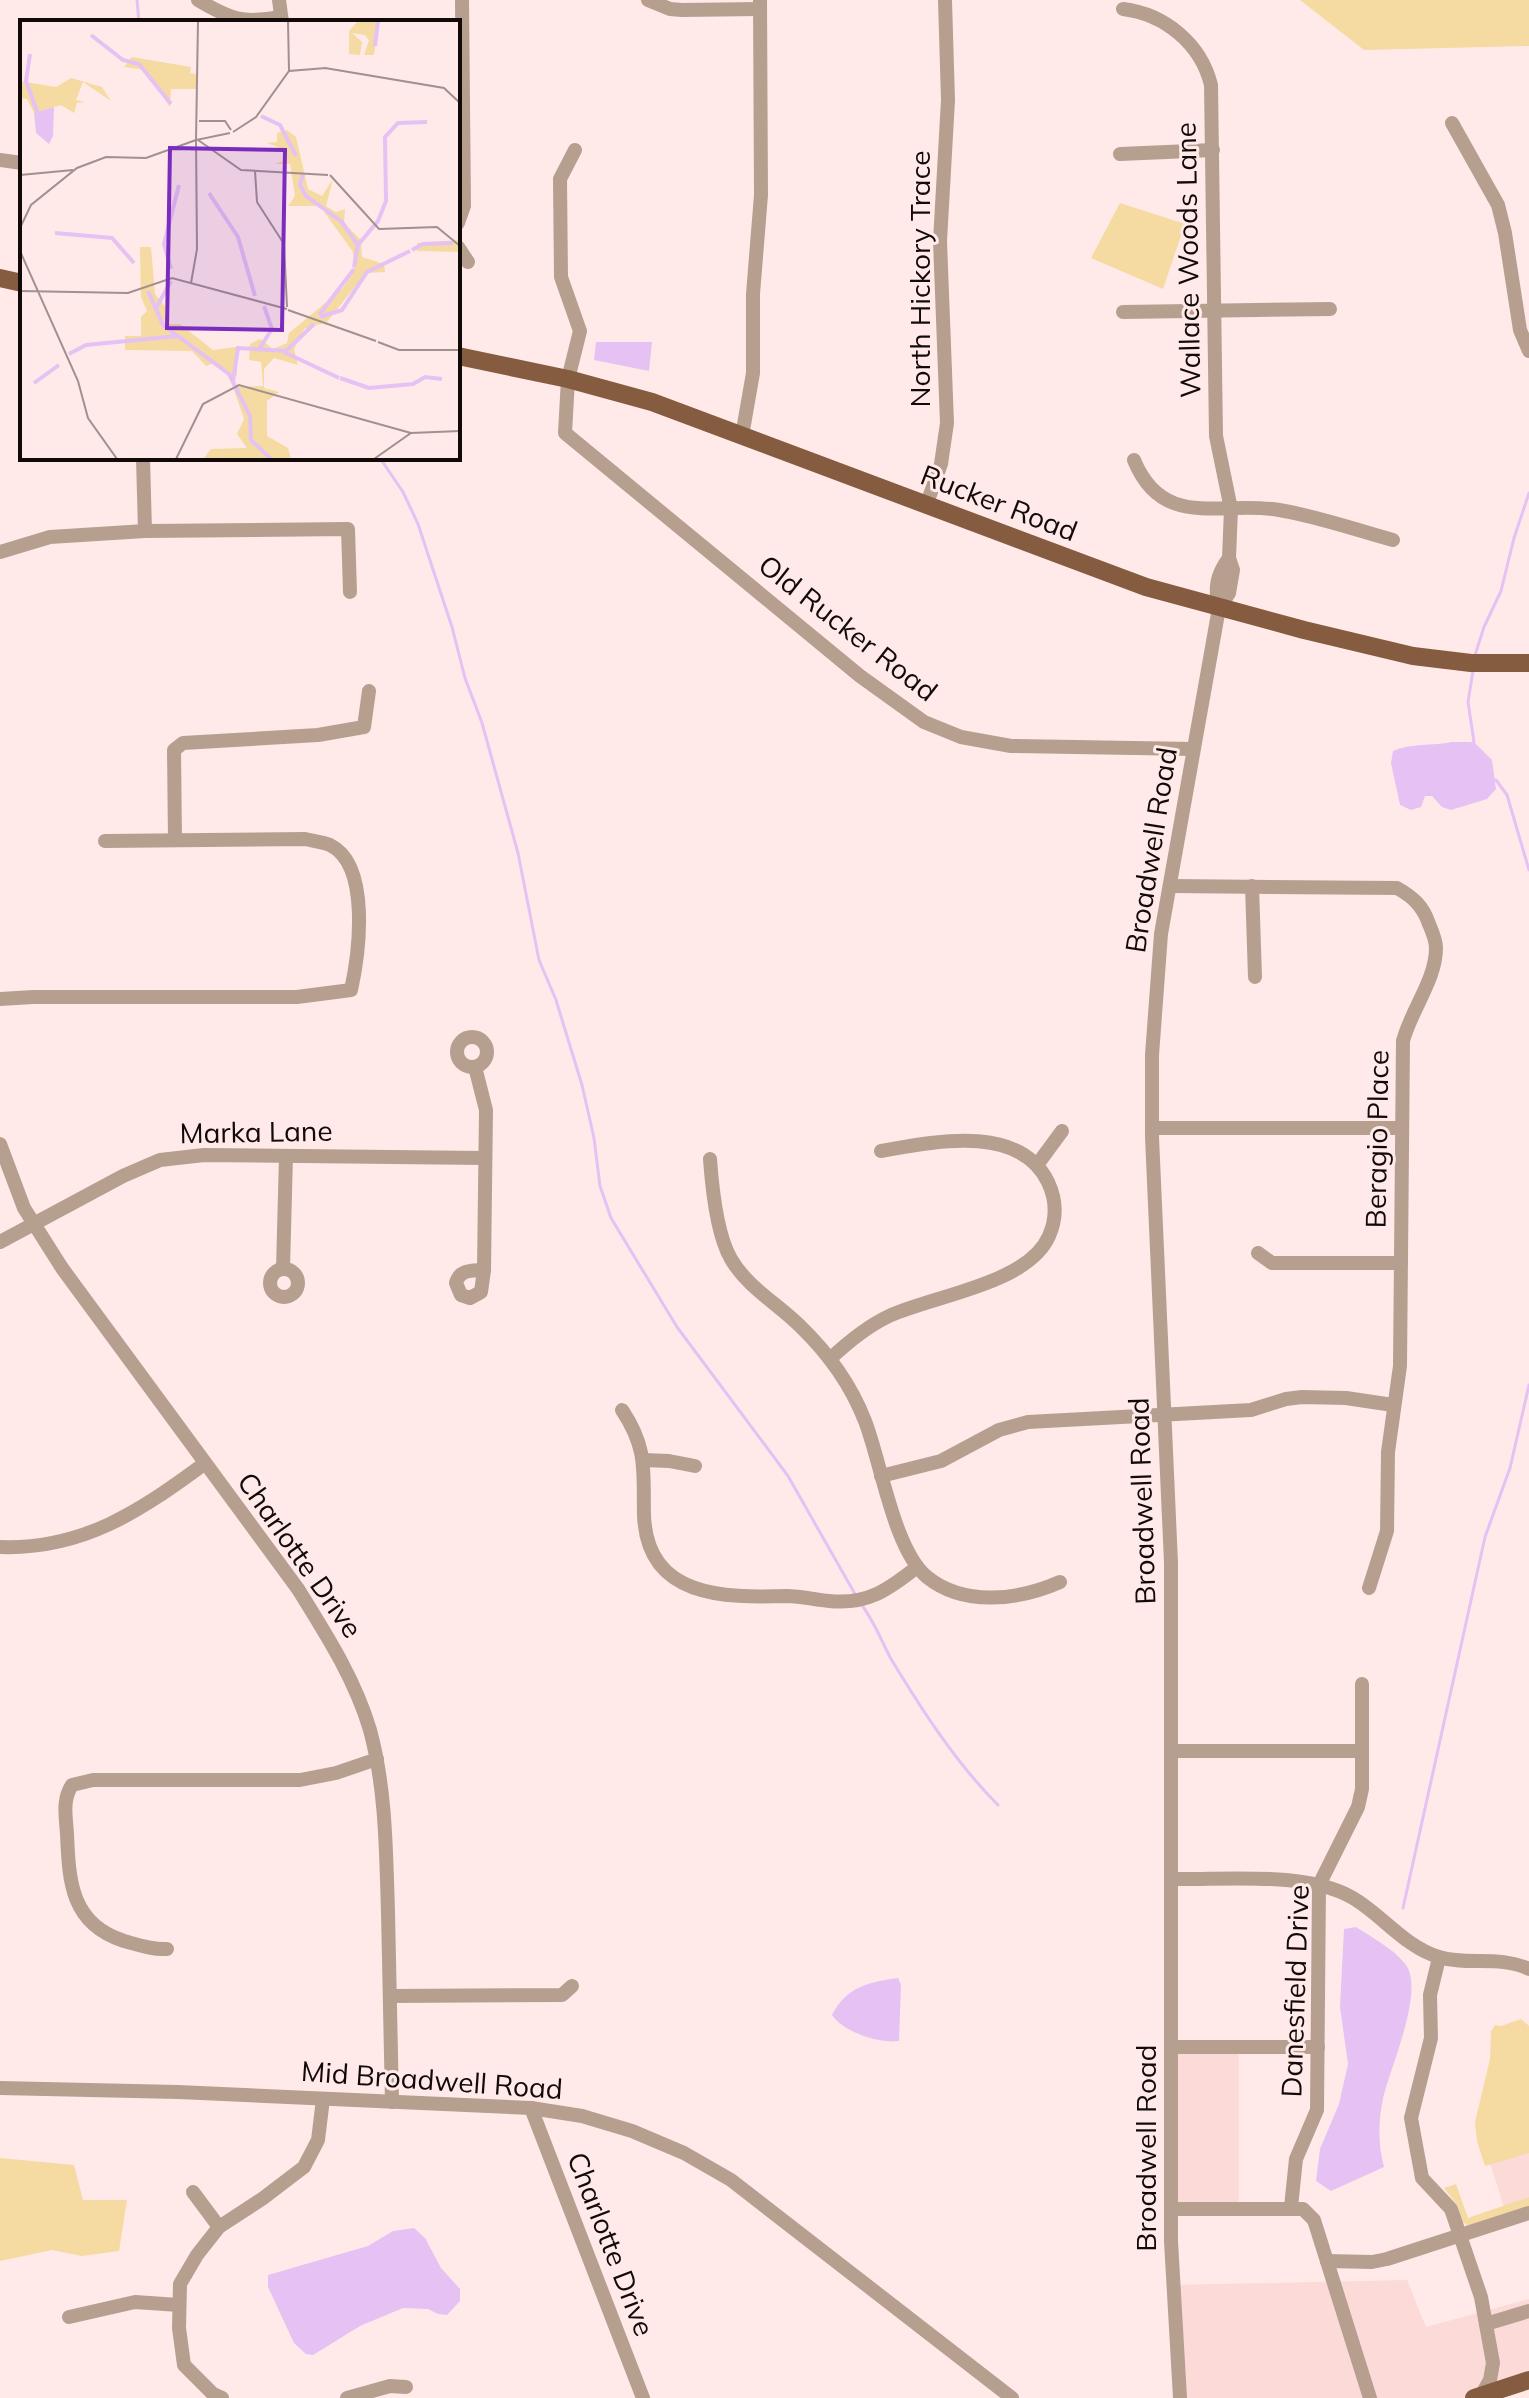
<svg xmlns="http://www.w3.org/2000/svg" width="1529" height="2398" font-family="Mulish,sans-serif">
	<rect width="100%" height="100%" fill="#ffeae9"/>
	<g fill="#fcdad8">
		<path d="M1239,2045V2215L1171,2216L1173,2046Z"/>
		<path d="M1529,2153V2215L1508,2220L1490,2163Z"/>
		<path d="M1407,2280L1426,2327L1529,2299V2387L1494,2398H1175L1170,2285Z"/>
	</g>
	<g fill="#f5daa2">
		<path d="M1300,0H1529V46L1364,50Z"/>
		<path d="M1120,203L1185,224L1163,289L1091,258Z"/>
		<path d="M1521,2019L1529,2026V2153L1485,2166L1477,2141L1475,2122L1490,2059L1491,2031L1495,2025L1501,2026Z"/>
		<path d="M0,2158L74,2165L83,2200H127L119,2251L82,2256L52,2250L0,2261Z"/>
		<path d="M1456,2184L1468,2218L1529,2197V2207L1471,2228L1461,2221L1458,2206L1444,2188Z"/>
	</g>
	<g fill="#e5c1f4">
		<path d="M596,342H652L649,371L594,360Z"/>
		<path d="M1452,742H1474L1492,760L1496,789L1487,799L1451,810L1442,807L1432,796H1425L1421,807L1411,810L1400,805L1391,763L1393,751C1410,743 1433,746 1452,742Z"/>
		<path d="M1356,1927C1373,1938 1394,1949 1406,1965C1425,1992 1389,2070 1383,2099C1378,2121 1378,2145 1384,2167L1331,2191L1316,2181L1320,2149L1339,2104L1348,2064L1340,2007L1344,1929Z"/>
		<path d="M898,1978L901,1985L899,2041C880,2044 843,2032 832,2015C846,1987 869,1982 898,1978Z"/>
		<path d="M414,2228L425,2238L441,2268L460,2289V2301L447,2315L438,2314L428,2309L403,2308L360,2326L313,2355L306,2354L294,2343L268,2287V2275L368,2246L393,2231Z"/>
	</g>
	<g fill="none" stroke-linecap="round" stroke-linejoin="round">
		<g stroke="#e5c1f4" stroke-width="3">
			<path d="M137,0L139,22"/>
			<path d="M380,458L403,492L418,524L452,627L465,678L482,723L518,853L539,960L556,1000L582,1085L594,1138L600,1186L611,1218L677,1327L788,1476L855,1594"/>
			<path d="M1475,655L1484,627L1501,591L1514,538L1529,493"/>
			<path d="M1473,671L1468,702L1474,742"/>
			<path d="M1496,780L1507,795L1529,870"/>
			<path d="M861,1604C874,1621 881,1640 891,1659C922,1710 956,1763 998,1805"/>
			<path d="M1403,1908L1485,1537L1510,1468L1529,1385"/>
		</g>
		<g stroke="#b79f90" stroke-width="14">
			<path d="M198,0C230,19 243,24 280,17"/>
			<path d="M279,0L282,22"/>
			<path d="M648,0L670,9L682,10L760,9"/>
			<path d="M1123,9C1165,14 1201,44 1211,85L1216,436L1231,509L1229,558L1233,570L1229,593L1219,608L1161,934L1152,1055V1137L1171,1563V2241L1180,2398"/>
			<path d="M1452,123L1498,205L1505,233L1520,330L1529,351"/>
			<path d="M575,150L560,179L561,277L580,331L568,379L565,433L860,676L924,722L961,737L1011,746L1193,749"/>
			<path d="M1120,154L1213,150"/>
			<path d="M0,160L22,163"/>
			<path d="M458,223L464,206L462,0"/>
			<path d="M458,247L468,262"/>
			<path d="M1123,312L1330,309"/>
			<path d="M742,436L753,373V294L761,195L760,0"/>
			<path d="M143,458L145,531"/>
			<path d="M1134,460C1163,531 1222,500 1279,510C1317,516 1356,530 1393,540"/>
			<path d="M926,506L941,464L947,423L940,241L948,100L945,0"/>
			<path d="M0,552L50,537L145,531L348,529L350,592"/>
			<path d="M1219,608C1214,588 1217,574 1229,558"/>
			<path d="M175,840L174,750L183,743L318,735L364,727L369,691"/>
			<path d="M1170,886L1397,888C1413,897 1423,906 1429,924C1432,931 1436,940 1436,948C1436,980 1411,1010 1403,1041L1400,1366L1388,1452L1387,1531L1369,1588"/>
			<path d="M1252,886L1255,977"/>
			<path d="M0,999L33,997H297L351,990C359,954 371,865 330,845C323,842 313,841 305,839L105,841"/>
			<circle cx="472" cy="1052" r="15"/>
			<path d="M475,1067L486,1110L484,1270"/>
			<path d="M1152,1128H1401"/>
			<path d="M0,1144L24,1208L62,1268L298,1589C326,1634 355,1679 370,1730C386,1789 386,1851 388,1912C389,1976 391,2039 392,2102"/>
			<path d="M710,1159C712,1187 717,1235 731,1259C747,1287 778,1304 800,1326C828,1353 851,1385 865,1421C881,1462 894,1550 927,1577C964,1607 1019,1600 1060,1582"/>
			<path d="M1037,1165L1062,1131"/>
			<path d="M0,1242L123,1176L160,1160L204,1155L484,1158"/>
			<path d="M1258,1253L1272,1263H1401"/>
			<path d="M283,1269L286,1156"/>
			<circle cx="284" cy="1283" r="14"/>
			<path d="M484,1270L481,1292L470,1298L461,1295L456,1283C460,1269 471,1271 484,1270Z"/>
			<path d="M830,1359C848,1342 866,1327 889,1316C935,1295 1028,1284 1049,1236C1057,1218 1056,1199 1048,1182C1019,1123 933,1142 881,1151"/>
			<path d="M622,1410C648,1449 643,1471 644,1515C647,1598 724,1598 787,1596C802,1596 815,1600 829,1601C867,1605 888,1590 917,1567"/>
			<path d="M643,1460L669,1461L695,1466"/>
			<path d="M881,1476L941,1461L999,1430L1028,1422L1251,1410L1286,1399L1302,1397L1346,1398L1393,1405"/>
			<path d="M0,1547C83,1550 140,1511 204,1464"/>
			<path d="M1172,1751H1362"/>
			<path d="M1172,1879C1226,1880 1307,1871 1353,1898C1382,1915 1405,1947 1439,1957C1468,1966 1499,1955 1529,1969"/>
			<path d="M167,1949C152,1950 139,1945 124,1941C71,1924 69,1882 67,1834C66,1817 62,1800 72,1785L93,1780H300L336,1773L377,1759"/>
			<path d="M1439,1958L1430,1995L1431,2038L1411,2118L1422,2178L1451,2209L1481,2297L1493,2363L1490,2380L1481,2396"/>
			<path d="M390,1996L562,1995L572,1986"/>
			<path d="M1172,2047H1318"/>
			<path d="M0,2088L178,2092L531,2108L582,2116L632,2131L684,2153L731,2180L1012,2398"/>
			<path d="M531,2108L643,2398"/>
			<path d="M193,2192L219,2227"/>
			<path d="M1291,2207L1296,2159L1317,2110L1319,1885L1358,1807L1362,1789V1684"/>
			<path d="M1171,2209H1303L1314,2220L1370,2398"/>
			<path d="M1327,2261L1372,2262L1387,2259L1529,2213"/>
			<path d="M69,2317L135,2302L179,2305"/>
			<path d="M1486,2324L1529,2311"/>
			<path d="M222,2398L213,2394L184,2365L179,2328L180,2284L197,2255L219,2227L262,2199L304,2167L318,2140L323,2099"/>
			<path d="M347,2398L390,2386L406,2387"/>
		</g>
		<g stroke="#865c41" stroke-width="18">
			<path d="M0,278L22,283"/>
			<path d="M458,356L568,379L652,402L1146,587L1304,630L1413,656L1471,663H1529"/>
			<path d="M1474,2398L1529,2380"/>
		</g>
	</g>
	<g text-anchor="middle" stroke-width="6" stroke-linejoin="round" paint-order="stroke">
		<g font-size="28" fill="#110a09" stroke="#ffeae9">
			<text transform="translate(1188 260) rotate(-91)" y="10">Wallace Woods Lane</text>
			<text transform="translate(920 279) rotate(-90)" y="10">North Hickory Trace</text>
			<text transform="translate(999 503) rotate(21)" y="10">Rucker Road</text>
			<text transform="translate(848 628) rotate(38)" y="10">Old Rucker Road</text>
			<text transform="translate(1151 850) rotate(-81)" y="10">Broadwell Road</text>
			<text transform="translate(256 1132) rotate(-1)" y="10">Marka Lane</text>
			<text transform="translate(1377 1139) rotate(-89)" y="10">Beragio Place</text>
			<text transform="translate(1142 1501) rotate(-92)" y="10">Broadwell Road</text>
			<text transform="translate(300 1555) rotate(55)" y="10">Charlotte Drive</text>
			<text transform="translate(1295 1991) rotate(-88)" y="10">Danesfield Drive</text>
			<text transform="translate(432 2080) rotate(4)" y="10">Mid Broadwell Road</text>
			<text transform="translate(1146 2148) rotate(-90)" y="10">Broadwell Road</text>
			<text transform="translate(611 2244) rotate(69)" y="10">Charlotte Drive</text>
		</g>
	</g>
	<g transform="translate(20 20)">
		<rect width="440" height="440" fill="#ffeae9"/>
		<path d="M338,1H359L354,35H344L349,20L345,15L332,13L342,22L340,35L329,34V11ZM112,37L171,47L170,53L177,54L176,69H151L150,87L126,50L104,47ZM51,58L82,67L91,81L63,62L56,80L65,82L57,83L54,93L41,85L14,93L7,79L0,78V61L36,67ZM267,110L276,117L288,169L302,176L313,159L306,186L316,192L325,189L324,203L341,220L342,237L364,244L365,252L346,253L307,302L284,309L274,329L278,345L254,338L244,349V368L259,372L247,381V416L268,428L271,439H183L191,429L227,428L217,414L224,399L213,367L243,366L241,342L229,340L230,324L240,319L253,329L267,323L269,313L322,269L334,252L333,232L300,186H268L275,176L270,144H255L265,140V130L247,123L257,122V113ZM440,220V232L397,231V223ZM120,227H131L135,274L145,286V304H160L193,330L216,327L217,355L208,356L194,343L186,346L172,331L105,330V316H121V297L127,291L121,277Z" fill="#f5daa2"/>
		<path d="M34,87L33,116L29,124L16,113L14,93Z" fill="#e5c1f4"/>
		<path fill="none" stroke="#e5c1f4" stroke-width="4" d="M71,15L103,40L119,44L151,84M355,26L358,1M10,34L6,61L18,94M241,96L260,105L276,136M283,154L280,165L286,176L322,202L337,224M189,173L218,217L235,276M35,213L92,218L114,243M392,230L403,224L433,223M334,247L338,225L358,201L366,181L365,117L378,103L407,102M151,249L144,224L159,165M128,271L143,305L209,354L230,396L231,420L251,439M135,290L151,261M299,295L334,249M300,297L322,290L347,252L390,231M239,329L252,309L244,286M264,332L319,358M49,334L66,325L158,316M320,358L349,368L393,364L405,357L422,359M213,362L218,328L266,331L294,304M14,363L39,345"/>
		<path fill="none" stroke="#a0908f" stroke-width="2" d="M268,1L269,51M305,48L424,68L440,83M179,101H205L211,110M213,112L236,97L269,51L306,48M176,120L178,1M178,120L221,150L308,155M235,151L237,182L264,224L267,287M0,155L53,150M310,155L359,209L417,207L440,226M0,208L11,185L57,148L86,137L126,138L176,120M0,231L58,361L68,398L97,439M171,263L177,229L176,120L210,113M0,271L108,273L152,258L267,289M268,290L356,321M358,322L379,330H440M156,439L183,384L219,365L391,413M354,439L391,413L440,411"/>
		<path fill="#7b2cbf" fill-opacity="0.15" stroke="#7b2cbf" stroke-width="4" d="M150,128L265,130L262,310L147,308Z"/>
		<rect width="440" height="440" fill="none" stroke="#110a09" stroke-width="4"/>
	</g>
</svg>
